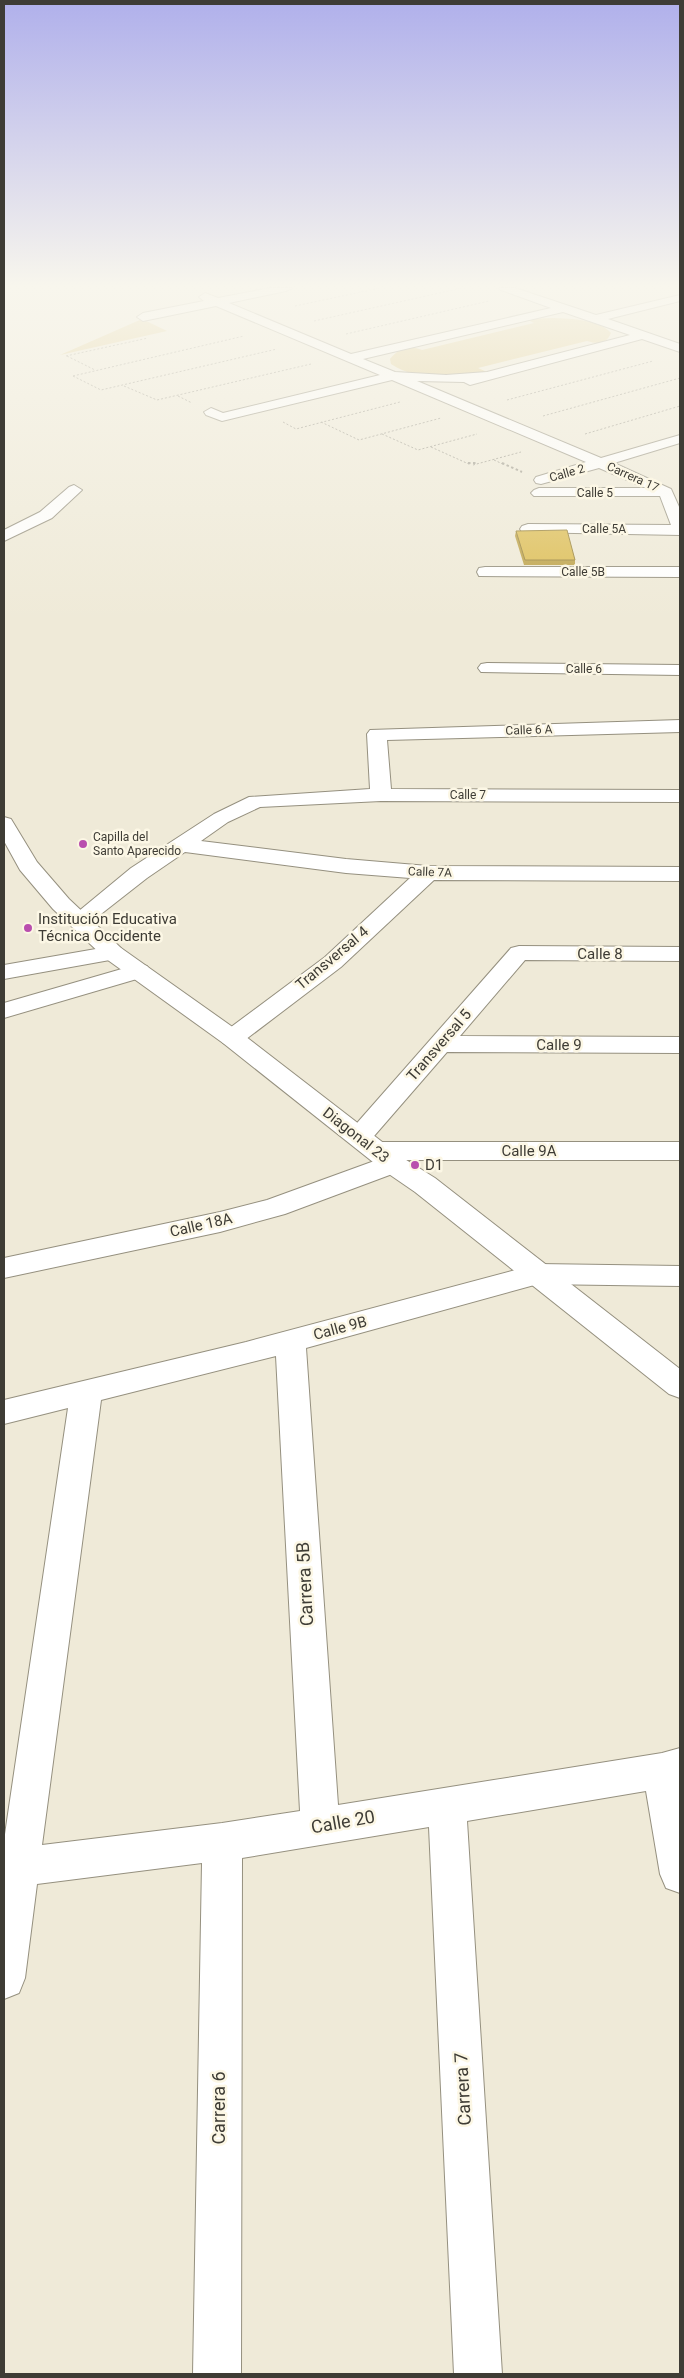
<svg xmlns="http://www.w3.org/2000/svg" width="684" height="2378" font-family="Roboto,sans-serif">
	<rect width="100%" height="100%" fill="#efead8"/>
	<g fill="#dec989">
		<path d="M554,318C571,319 599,319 611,333C606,345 598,344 587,341L478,368L487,372C457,377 417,382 391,364L390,359C398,348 410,345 422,350L534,323L526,319Z"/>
		<path d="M142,319L167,331L60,355Z"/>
	</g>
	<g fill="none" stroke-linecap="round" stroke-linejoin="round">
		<g stroke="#95907f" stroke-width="2">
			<g id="minor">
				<path d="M270,288H292L286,291L229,303L351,354L551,308L501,290L499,288H515L596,315L680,295V301L608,319L680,344V352L642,339L470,385L464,382L417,381L601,458L680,435V443L614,463L671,489L680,509V535L522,532L520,529L522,526L528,524L671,525L660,496H534L531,493L534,490L539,488H646L599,468L541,484L536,483L534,480L536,477L586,462L392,380L222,421L206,415L204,412L211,408L223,413L380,375L216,306L143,321L137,317L143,313L204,301L199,297L205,293L218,298ZM563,312L630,335L487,372L446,375L395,372L363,359Z"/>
				<path d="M74,485L82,490L52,518L4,541V530L40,512L69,487Z"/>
				<path d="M485,567H680V577L479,576L477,572L479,568Z"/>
				<path d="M487,663L680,665V675L481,672L478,668L481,664Z"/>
				<path d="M680,720V732L387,740L391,789L680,790V802L381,801L260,807L228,822L201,841L346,859L428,866L680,867V881L434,880L341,967L241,1043L232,1046L223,1043L220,1038L223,1033L325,957L410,878L346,873L185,852L147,878L87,925L79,927L71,925L68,920L131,868L214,814L249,797L370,789L367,734L370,730Z"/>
				<path d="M113,946L121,948L125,953L121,958L4,979V965Z"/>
				<path d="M519,946L680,947V961L525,960L460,1036L680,1037V1053L447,1052L368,1143L359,1146L350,1143L346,1137L350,1131L511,948Z"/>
				<path d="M139,964L147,966L151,971L147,976L4,1018V1003Z"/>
				<path d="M377,1142H680V1160H404L407,1164L403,1170L285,1214L220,1232L4,1278V1258L220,1212L267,1200L377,1160L368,1157L364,1151L368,1145Z"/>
				<path d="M538,1264L680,1266V1286L538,1284L306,1348L338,1805L662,1753L680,1748V1893L666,1888L660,1874L646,1791L467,1821L502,2374H454L429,1827L242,1858L241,2374H193L202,1863L37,1884L25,1978L19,1993L4,1999V1841L68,1408L4,1424V1400L246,1342ZM276,1356L300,1811L222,1823L42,1845L101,1400Z"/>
			</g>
		</g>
		<g stroke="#95907f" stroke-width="2">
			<path id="major" d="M4,817L11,819L37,862L69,899L121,948L241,1033L403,1158L435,1178L680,1369V1398L669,1394L415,1192L383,1170L223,1043L105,958L53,909L20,870L4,841Z"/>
		</g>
		<g stroke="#9c988b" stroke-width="1" stroke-dasharray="2 2" stroke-linecap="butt">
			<path d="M295,306L380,288"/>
			<path d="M314,321L462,288"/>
			<path d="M346,334L489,301"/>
			<path d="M66,356L148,338"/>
			<path d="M67,356L95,370"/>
			<path d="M73,376L101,390L277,349"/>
			<path d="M73,376L244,336"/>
			<path d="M124,386L157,400L311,364"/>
			<path d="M178,396L192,403"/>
			<path d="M507,400L653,361"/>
			<path d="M543,416L680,378"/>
			<path d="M283,422L296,429L400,402"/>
			<path d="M321,422L359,440L441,418"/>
			<path d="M382,434L418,450L477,434"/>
			<path d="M585,434L680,406"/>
			<path d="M431,447L471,465"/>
			<path d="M494,460L505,465"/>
			<path d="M473,465L521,452"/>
		</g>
		<g stroke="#9c988b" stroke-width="2" stroke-dasharray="2.5 2.5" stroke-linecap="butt">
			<path d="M468,463H478"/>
			<path d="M502,463L522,472"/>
		</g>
		<use href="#minor" fill="#fff" fill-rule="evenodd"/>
		<use href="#major" fill="#fff" fill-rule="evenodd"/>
	</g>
	<path fill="#bea34a" d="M516,531L575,560V565H524L515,536Z"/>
	<path fill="#ddbe56" stroke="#9b853c" d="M567,530L575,560H525L516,531Z"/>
	<linearGradient id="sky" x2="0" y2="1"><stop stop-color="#b0b0eb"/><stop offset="0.46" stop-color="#f8f6ed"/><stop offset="1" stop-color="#f8f6ed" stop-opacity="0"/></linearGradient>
	<rect width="684" height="621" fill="url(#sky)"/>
	<g fill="#b94eae" stroke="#fcf7e5" stroke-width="2">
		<circle cx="83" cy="844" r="5"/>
		<circle cx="28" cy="928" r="5"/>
		<circle cx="415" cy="1165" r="5"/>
	</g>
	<g text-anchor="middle" stroke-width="5" stroke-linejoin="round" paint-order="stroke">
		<g font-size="12" fill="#3e3c35" stroke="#fcf7e5">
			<text transform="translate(567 473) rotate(-16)" y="4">Calle 2</text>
			<text transform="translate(633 477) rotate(24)" y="4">Carrera 17</text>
			<text x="595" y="497">Calle 5</text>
			<text x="604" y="533">Calle 5A</text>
			<text x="583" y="576">Calle 5B</text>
			<text x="584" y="673">Calle 6</text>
			<text transform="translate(529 730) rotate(-2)" y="4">Calle 6 A</text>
			<text x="468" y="799">Calle 7</text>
			<text transform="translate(430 872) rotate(2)" y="4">Calle 7A</text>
		</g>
		<g font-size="12" fill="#3e3c35" stroke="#fcf7e5" text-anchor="start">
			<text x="93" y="841">Capilla del<tspan x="93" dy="14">Santo Aparecido</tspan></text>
		</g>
		<g font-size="15" fill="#3e3c35" stroke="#fcf7e5" text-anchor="start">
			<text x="38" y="924">Institución Educativa<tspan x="38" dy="17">Técnica Occidente</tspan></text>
			<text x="425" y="1170">D1</text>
		</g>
		<g font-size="15" fill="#3e3c35" stroke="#fcf7e5">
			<text x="600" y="959">Calle 8</text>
			<text transform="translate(332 958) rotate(-40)" y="5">Transversal 4</text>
			<text transform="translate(439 1045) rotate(-49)" y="5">Transversal 5</text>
			<text x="559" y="1050">Calle 9</text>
			<text transform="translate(356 1135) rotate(38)" y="5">Diagonal 23</text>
			<text x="529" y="1156">Calle 9A</text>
			<text transform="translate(201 1225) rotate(-13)" y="5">Calle 18A</text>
			<text transform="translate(340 1328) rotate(-15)" y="5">Calle 9B</text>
		</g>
		<g font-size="18" fill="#3e3c35" stroke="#fcf7e5">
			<text transform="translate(305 1584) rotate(-93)" y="6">Carrera 5B</text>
			<text transform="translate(343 1822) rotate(-10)" y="6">Calle 20</text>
			<text transform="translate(463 2089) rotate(-93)" y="6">Carrera 7</text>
			<text transform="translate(219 2108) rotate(-90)" y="6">Carrera 6</text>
		</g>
	</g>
	<rect width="684" height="2378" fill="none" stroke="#3e3c35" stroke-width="10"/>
</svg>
